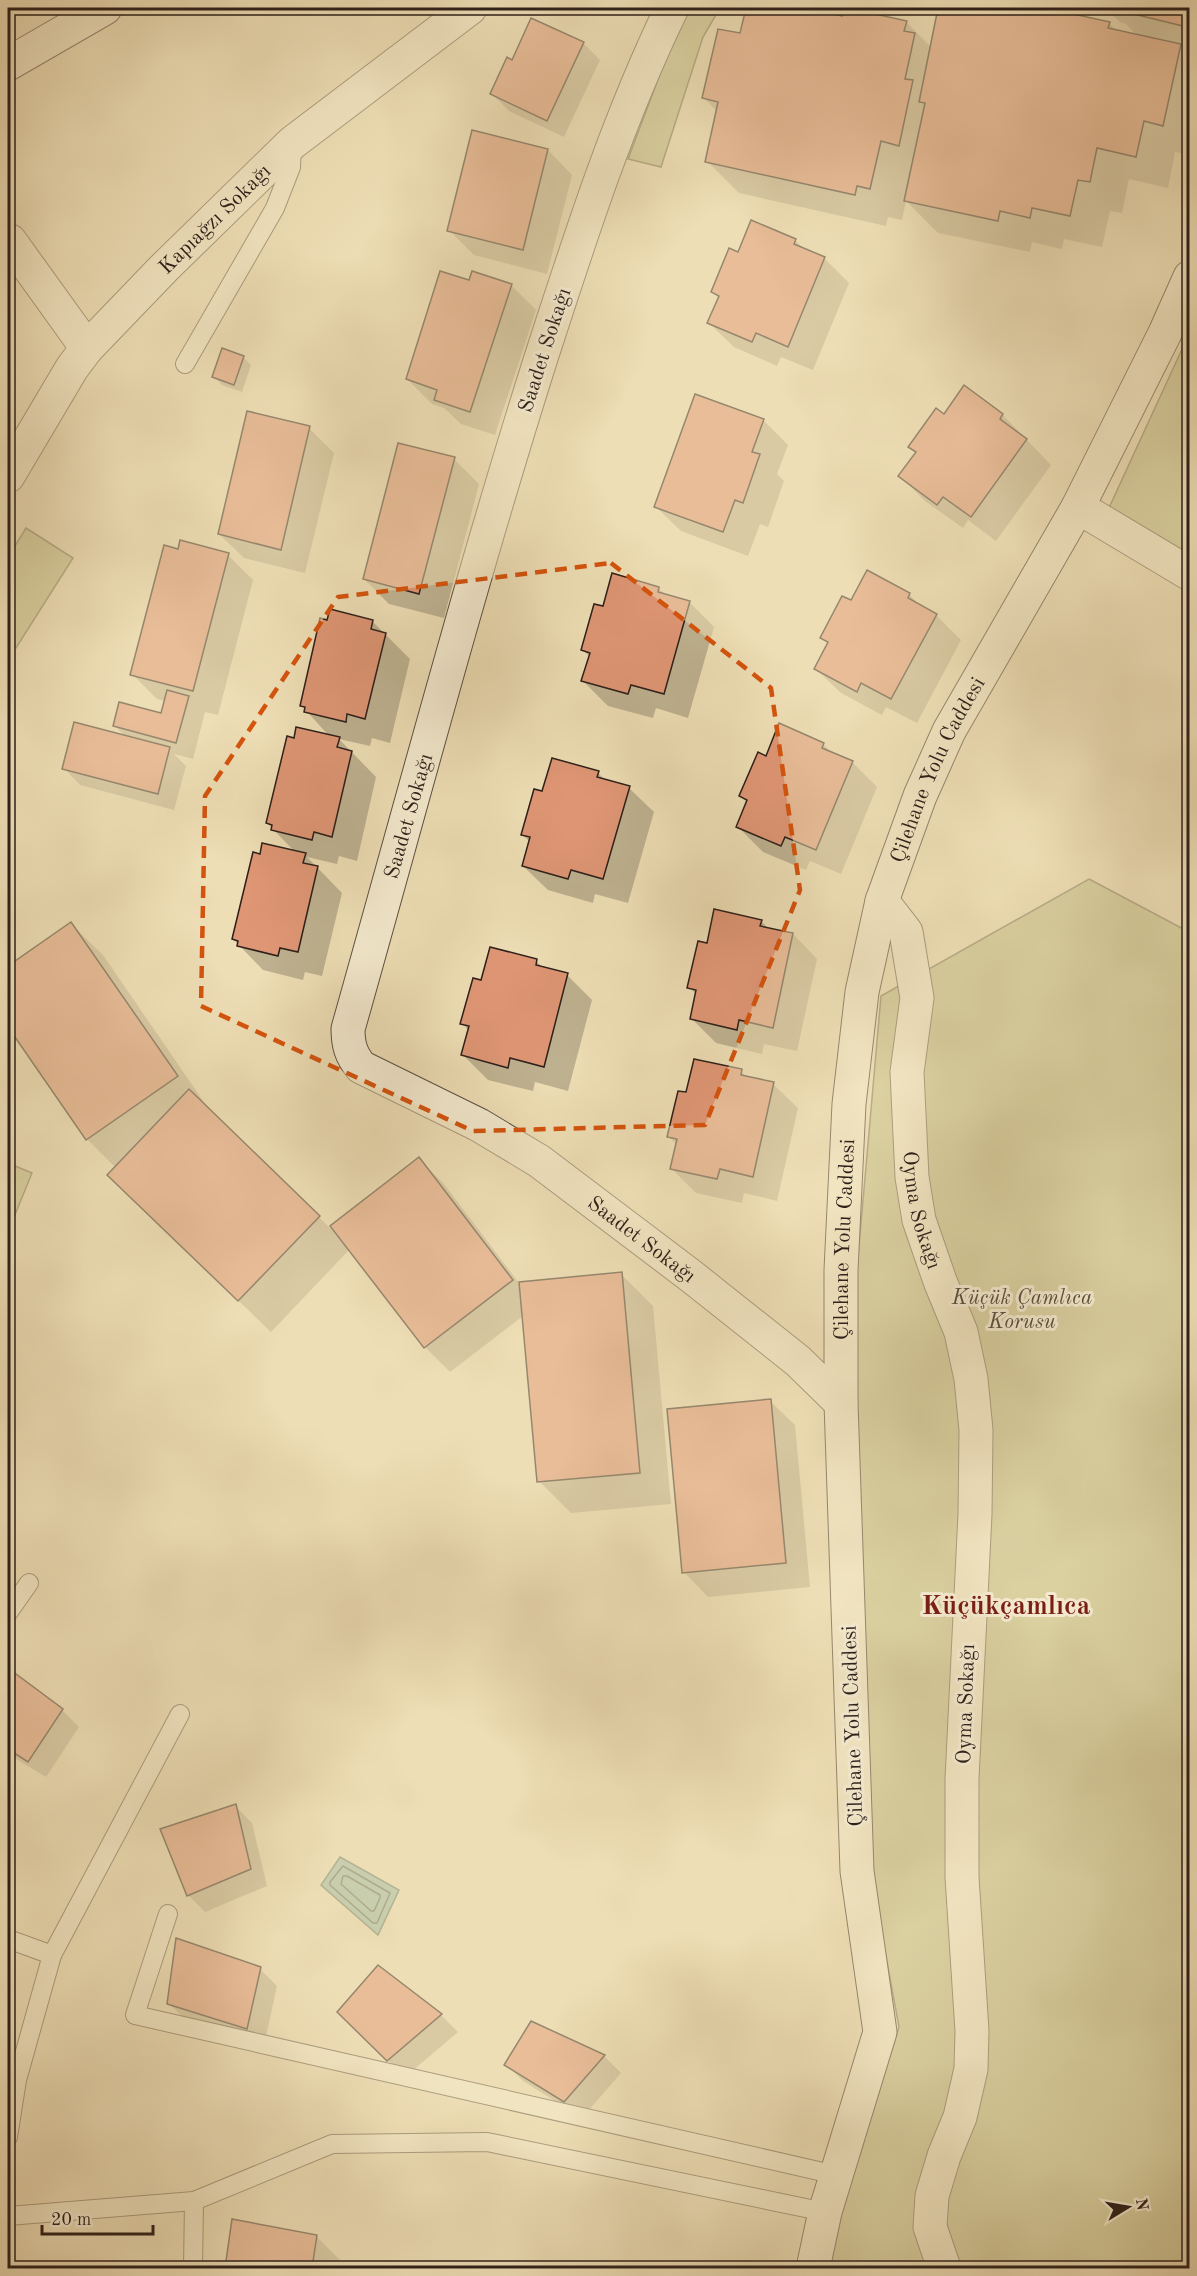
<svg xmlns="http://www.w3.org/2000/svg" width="1197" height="2276" font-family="'Old Standard TT',serif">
	<rect width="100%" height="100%" fill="#eedeb5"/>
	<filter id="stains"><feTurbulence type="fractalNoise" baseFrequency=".00333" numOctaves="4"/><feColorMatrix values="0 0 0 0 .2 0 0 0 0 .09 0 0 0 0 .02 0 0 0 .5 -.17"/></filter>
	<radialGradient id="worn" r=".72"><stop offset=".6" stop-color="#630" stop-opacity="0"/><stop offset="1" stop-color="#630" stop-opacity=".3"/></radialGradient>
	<g fill="#c0bf88" stroke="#766f51" stroke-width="1.5">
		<path d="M688,8H720L703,37L661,167L628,159L668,53Z"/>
		<path d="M1189,334V559L1108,510Z"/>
		<path d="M26,528L73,558L16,648L8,642V557Z"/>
		<path d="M1089,879L1189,932V2268H824L899,2027L868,1858L854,1303L881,996Z"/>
		<path d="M8,1163L32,1173L8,1232Z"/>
	</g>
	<path fill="#9bbda7" stroke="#6f7e6f" stroke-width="1.5" d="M340,1857L399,1890L378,1935L321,1885Z"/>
	<g fill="#0003">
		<path d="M747,8H833L843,17L906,22L932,48L940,8H1075L1085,18L1109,23L1118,32L1138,36L1126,24L1120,22L1105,8H1190V51L1185,50L1190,54V155L1175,152L1168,188L1129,179L1122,213L1110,211L1102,247L1064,239L1062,249L1032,242L1030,252L938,233L906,201L902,220L888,217L886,226L739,193L707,161L718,112L704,98L741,35Z"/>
		<path d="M583,43L600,60L564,137L509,111L492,94Z"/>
		<path d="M548,150L572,175L547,274L474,255L449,230Z"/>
		<path d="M795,240L806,251L824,258L849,283L813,370L781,357L777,366L734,347L709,323L720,299L713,292L738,254Z"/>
		<path d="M470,282L511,285L536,310L495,435L461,424L444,408L432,404L407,379Z"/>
		<path d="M243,357L251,365L242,392L222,385L214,376Z"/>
		<path d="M964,387L1003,415L1051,465L996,541L968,520L963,528L925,501L900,476L917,453L910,446L944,416Z"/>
		<path d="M763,420L788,445L777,474L784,481L768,527L760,524L748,556L681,531L656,507Z"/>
		<path d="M309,428L334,453L305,573L244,558L219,534Z"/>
		<path d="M454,459L479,484L444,618L389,604L364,579Z"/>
		<path d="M179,551L228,555L253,580L218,715L205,712L193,759L174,754L186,766L174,810L80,785L64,768L127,738L114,725L162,715L165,701L157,699L132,674Z"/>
		<path d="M658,588L667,596L689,602L714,627L688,718L656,708L653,718L608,706L583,681L590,657L583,650L604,608Z"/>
		<path d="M909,594L922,608L936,615L961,640L917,723L886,707L882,715L841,693L816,669L829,644L822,638Z"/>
		<path d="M372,621L410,659L390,743L372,738L370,746L339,739L376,777L357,861L339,856L337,864L307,857L342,893L322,976L305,972L303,980L263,970L233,939L261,855L295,852L267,823L295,740L330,737L301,705Z"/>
		<path d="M823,744L834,755L852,762L877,787L841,874L810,861L806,870L763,852L738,827L748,803L741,796Z"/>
		<path d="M598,773L606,781L629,788L654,812L628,903L595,894L593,903L548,890L523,866L530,842L523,835L543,793Z"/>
		<path d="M761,921L769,929L793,934L817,959L797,1051L764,1044L762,1054L716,1043L691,1018L697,995L689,987L708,945Z"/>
		<path d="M71,924L103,955L208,1108L335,1233L419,1159L444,1184L519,1283L621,1274L653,1306L671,1504L571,1513L539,1481L523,1316L450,1372L425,1347L350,1249L271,1332L141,1207L116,1168L87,1139L8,1025V968Z"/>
		<path d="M536,961L544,969L567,975L592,1000L568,1091L535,1082L533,1091L488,1080L463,1055L469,1031L462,1023L482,982Z"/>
		<path d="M741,1071L748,1078L773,1084L798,1108L777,1201L744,1193L742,1203L696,1193L671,1168L677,1145L669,1137L688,1094Z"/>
		<path d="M770,1401L795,1425L810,1587L708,1597L684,1572Z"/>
		<path d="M8,1670L62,1710L79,1727L46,1777L8,1754Z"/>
		<path d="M235,1806L252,1823L267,1886L205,1912L188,1895Z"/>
		<path d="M378,1967L441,2015L458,2032L405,2077L339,2012Z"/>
		<path d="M260,1969L277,1986L264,2045L186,2020L169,2004Z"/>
		<path d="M532,2023L604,2056L621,2073L582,2118L523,2081L506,2064Z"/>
		<path d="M234,2221L316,2236L341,2261L340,2268H227Z"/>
	</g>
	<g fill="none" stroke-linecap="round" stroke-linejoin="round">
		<g stroke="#646e60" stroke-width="1.5">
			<path d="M343,1866L390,1893L377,1923H373L330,1885V1882Z"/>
			<path d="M343,1876H347L380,1895V1898L374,1911H371L341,1884Z"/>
		</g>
	</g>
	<g fill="#df9675" stroke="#2c1f1a" stroke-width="1.5">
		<path d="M746,8H830L829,13L842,16L843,8H848L907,21L904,31L915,33L905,79L913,80L899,146L881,141L870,189L857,186L855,195L705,162L718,102L702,98L718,29L740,33Z"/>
		<path d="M938,8H1075L1073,14L1110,22L1108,28L1181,44L1163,126L1144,121L1136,157L1097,148L1090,182L1078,180L1070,216L1032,208L1030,218L1000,211L998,221L904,201L925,103L919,102Z"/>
		<path d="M1109,8H1190V15L1187,27Z"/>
		<path d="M531,18L584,42L547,121L490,94L507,57L512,60Z"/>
		<path d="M472,130L548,149L523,250L447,231Z"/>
		<path d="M751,220L796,239L794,244L825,257L788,347L756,333L752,342L707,323L719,296L711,292L729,248L738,252Z"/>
		<path d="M440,271L469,280L472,271L512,284L470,412L434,400L437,390L406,379Z"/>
		<path d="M222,348L244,356L234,385L212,377Z"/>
		<path d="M964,385L1003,414L1000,419L1027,439L971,517L943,497L937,505L898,476L916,452L908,447L936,408L944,414Z"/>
		<path d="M695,394L764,419L752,452L760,454L743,503L735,500L723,532L654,507Z"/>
		<path d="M247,411L310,426L281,550L218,534Z"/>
		<path d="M398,443L455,457L419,594L363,579Z"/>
		<path d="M180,540L229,553L193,691L130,675L164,545L178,549Z"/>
		<path d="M867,570L910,593L908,598L937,614L891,699L861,683L857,692L814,669L828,642L820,638L842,596L851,600Z"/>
		<path d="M612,573L659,587L658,592L690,601L664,694L631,685L628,694L581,681L590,653L581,650L594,604L603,606Z"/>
		<path d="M330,609L373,620L371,629L386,633L365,719L347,714L346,722L304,712L305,707L300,706L320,618L327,620Z"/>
		<path d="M167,690L189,696L176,743L113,726L119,702L161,713Z"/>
		<path d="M74,722L170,747L158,794L62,769Z"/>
		<path d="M779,723L824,743L822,748L853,761L816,850L785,837L781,846L736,827L747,800L739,796L758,752L766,756Z"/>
		<path d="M296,727L340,737L337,747L352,751L332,837L314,832L312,840L271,830L272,825L266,823L287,736L294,738Z"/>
		<path d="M552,758L599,771L597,777L630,786L603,879L571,870L568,879L522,866L530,837L521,835L534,789L542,791Z"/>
		<path d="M262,843L306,853L303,863L318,866L298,952L280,948L278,956L237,946L238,941L232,939L253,852L260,854Z"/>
		<path d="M714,909L762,920L760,926L793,933L773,1028L739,1020L737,1030L690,1019L696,990L687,988L698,941L707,943Z"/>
		<path d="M71,922L178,1076L86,1140L8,1027V966Z"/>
		<path d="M490,947L537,959L536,965L568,973L544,1067L510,1058L508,1068L461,1055L469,1026L460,1024L473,978L481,980Z"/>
		<path d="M694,1059L742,1069L741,1075L774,1082L753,1177L720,1169L717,1179L670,1169L677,1139L667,1137L678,1091L686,1092Z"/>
		<path d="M189,1089L320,1216L238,1301L107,1175Z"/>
		<path d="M419,1157L513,1280L424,1348L330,1226Z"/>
		<path d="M622,1272L640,1473L537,1482L519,1282Z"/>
		<path d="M771,1399L786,1563L682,1573L667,1409Z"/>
		<path d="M8,1668L63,1709L28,1762L8,1749Z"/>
		<path d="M236,1804L251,1869L187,1896L160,1829Z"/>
		<path d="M176,1938L261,1967L247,2029L167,2004Z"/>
		<path d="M378,1965L442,2014L387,2061L337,2012Z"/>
		<path d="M531,2021L605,2055L564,2102L504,2065Z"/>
		<path d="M232,2219L317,2235L312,2268H225Z"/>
	</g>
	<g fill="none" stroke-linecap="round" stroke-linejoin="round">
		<g stroke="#5c4f41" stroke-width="20">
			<g id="lane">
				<path d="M185,364L275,208L291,167L292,145"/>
				<path d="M8,1613L29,1583"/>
				<path d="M168,1914L135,2015L836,2175"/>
				<path d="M8,1939L52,1955"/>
				<path d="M8,2137L17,2080L52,1955L180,1714"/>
				<path d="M8,2216L194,2201L332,2144L487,2142L825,2212"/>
				<path d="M193,2268L194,2201"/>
			</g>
		</g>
		<g stroke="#5c4f41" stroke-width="35">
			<g id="street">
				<path id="s1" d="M672,8C617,121 579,241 540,361C470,582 411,806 348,1029C348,1045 351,1055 361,1067L479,1125L539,1161L691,1276L798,1361L841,1403"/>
				<path d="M8,243L10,241L87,348"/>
				<path id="s2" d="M8,476L72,368L87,348L164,268L292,143L470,8"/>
				<path d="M1078,507L1190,574"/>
				<path id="s3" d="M882,901L906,932L917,998L907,1072L912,1177L919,1220L940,1281L961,1332L971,1379L976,1430L975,1514L962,1779V1877L972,2031L971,2069L960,2117L944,2156L932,2196L930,2227L944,2268"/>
			</g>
		</g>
		<g stroke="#2c1f1a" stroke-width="35">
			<g id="secondary">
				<path d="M8,64L105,8"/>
				<path id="s4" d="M813,2268L825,2212L880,2032L857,1871L841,1403V1270L849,1104L862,992L882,901L920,796L949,731L1078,507L1165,333L1190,277"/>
			</g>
		</g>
		<use href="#lane" stroke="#f4eacf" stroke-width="18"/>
		<use href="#street" stroke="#f4eacf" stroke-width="33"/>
		<use href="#secondary" stroke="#f4eacf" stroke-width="33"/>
	</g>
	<path d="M0 0H1197V2276H0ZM611,563L771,688L800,890L705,1125L473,1131L201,1006L205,796L338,597Z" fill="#eedeb5" fill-opacity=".55" fill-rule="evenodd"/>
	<path fill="none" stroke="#d5530d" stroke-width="4.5" stroke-dasharray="12 8" stroke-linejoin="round" d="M611,563L771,688L800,890L705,1125L473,1131L201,1006L205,796L338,597Z"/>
	<g text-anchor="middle" stroke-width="6" stroke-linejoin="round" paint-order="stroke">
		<g font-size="21" fill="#2c1f1a" stroke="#f4eacf">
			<text dy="7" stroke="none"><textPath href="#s2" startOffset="332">Kapıağzı Sokağı</textPath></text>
			<text transform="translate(544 350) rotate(-72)" y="7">Saadet Sokağı</text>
			<text dy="7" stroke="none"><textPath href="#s4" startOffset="1524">Çilehane Yolu Caddesi</textPath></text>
			<text transform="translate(408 816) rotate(-74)" y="7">Saadet Sokağı</text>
			<text dy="7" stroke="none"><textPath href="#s3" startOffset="320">Oyma Sokağı</textPath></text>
			<text dy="7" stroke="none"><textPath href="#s1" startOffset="1444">Saadet Sokağı</textPath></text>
			<text dy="7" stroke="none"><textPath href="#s4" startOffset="1040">Çilehane Yolu Caddesi</textPath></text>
			<text transform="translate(965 1704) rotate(-88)" y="7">Oyma Sokağı</text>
			<text transform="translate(852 1726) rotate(-92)" y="7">Çilehane Yolu Caddesi</text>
		</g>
		<g font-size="21" font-style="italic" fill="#584f3b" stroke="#f4eacf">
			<text x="1022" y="1304">Küçük Çamlıca<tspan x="1022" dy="24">Korusu</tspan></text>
		</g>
		<g font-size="27" font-weight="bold" fill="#7a1f14" stroke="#f4eacf">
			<text x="1006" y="1614">Küçükçamlıca</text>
		</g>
	</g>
	<rect width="1197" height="2276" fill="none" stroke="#eedeb5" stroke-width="30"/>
	<rect x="9" y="9" width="1179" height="2258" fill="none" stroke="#2c1f1a" stroke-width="3"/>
	<rect x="15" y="15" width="1167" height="2246" fill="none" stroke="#2c1f1a" stroke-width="1.5"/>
	<g transform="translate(1128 2207) rotate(79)" stroke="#f4eacf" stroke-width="4.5" paint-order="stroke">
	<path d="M0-4.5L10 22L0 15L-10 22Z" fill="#2c1f1a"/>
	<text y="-9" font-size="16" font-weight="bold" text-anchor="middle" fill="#2c1f1a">N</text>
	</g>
	<path d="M42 2225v9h111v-9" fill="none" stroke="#2c1f1a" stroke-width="3"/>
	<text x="51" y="2225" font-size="18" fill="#2c1f1a" stroke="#f4eacf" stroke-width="4.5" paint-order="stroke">20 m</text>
	<rect width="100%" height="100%" filter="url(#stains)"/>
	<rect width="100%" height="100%" fill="url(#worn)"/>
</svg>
